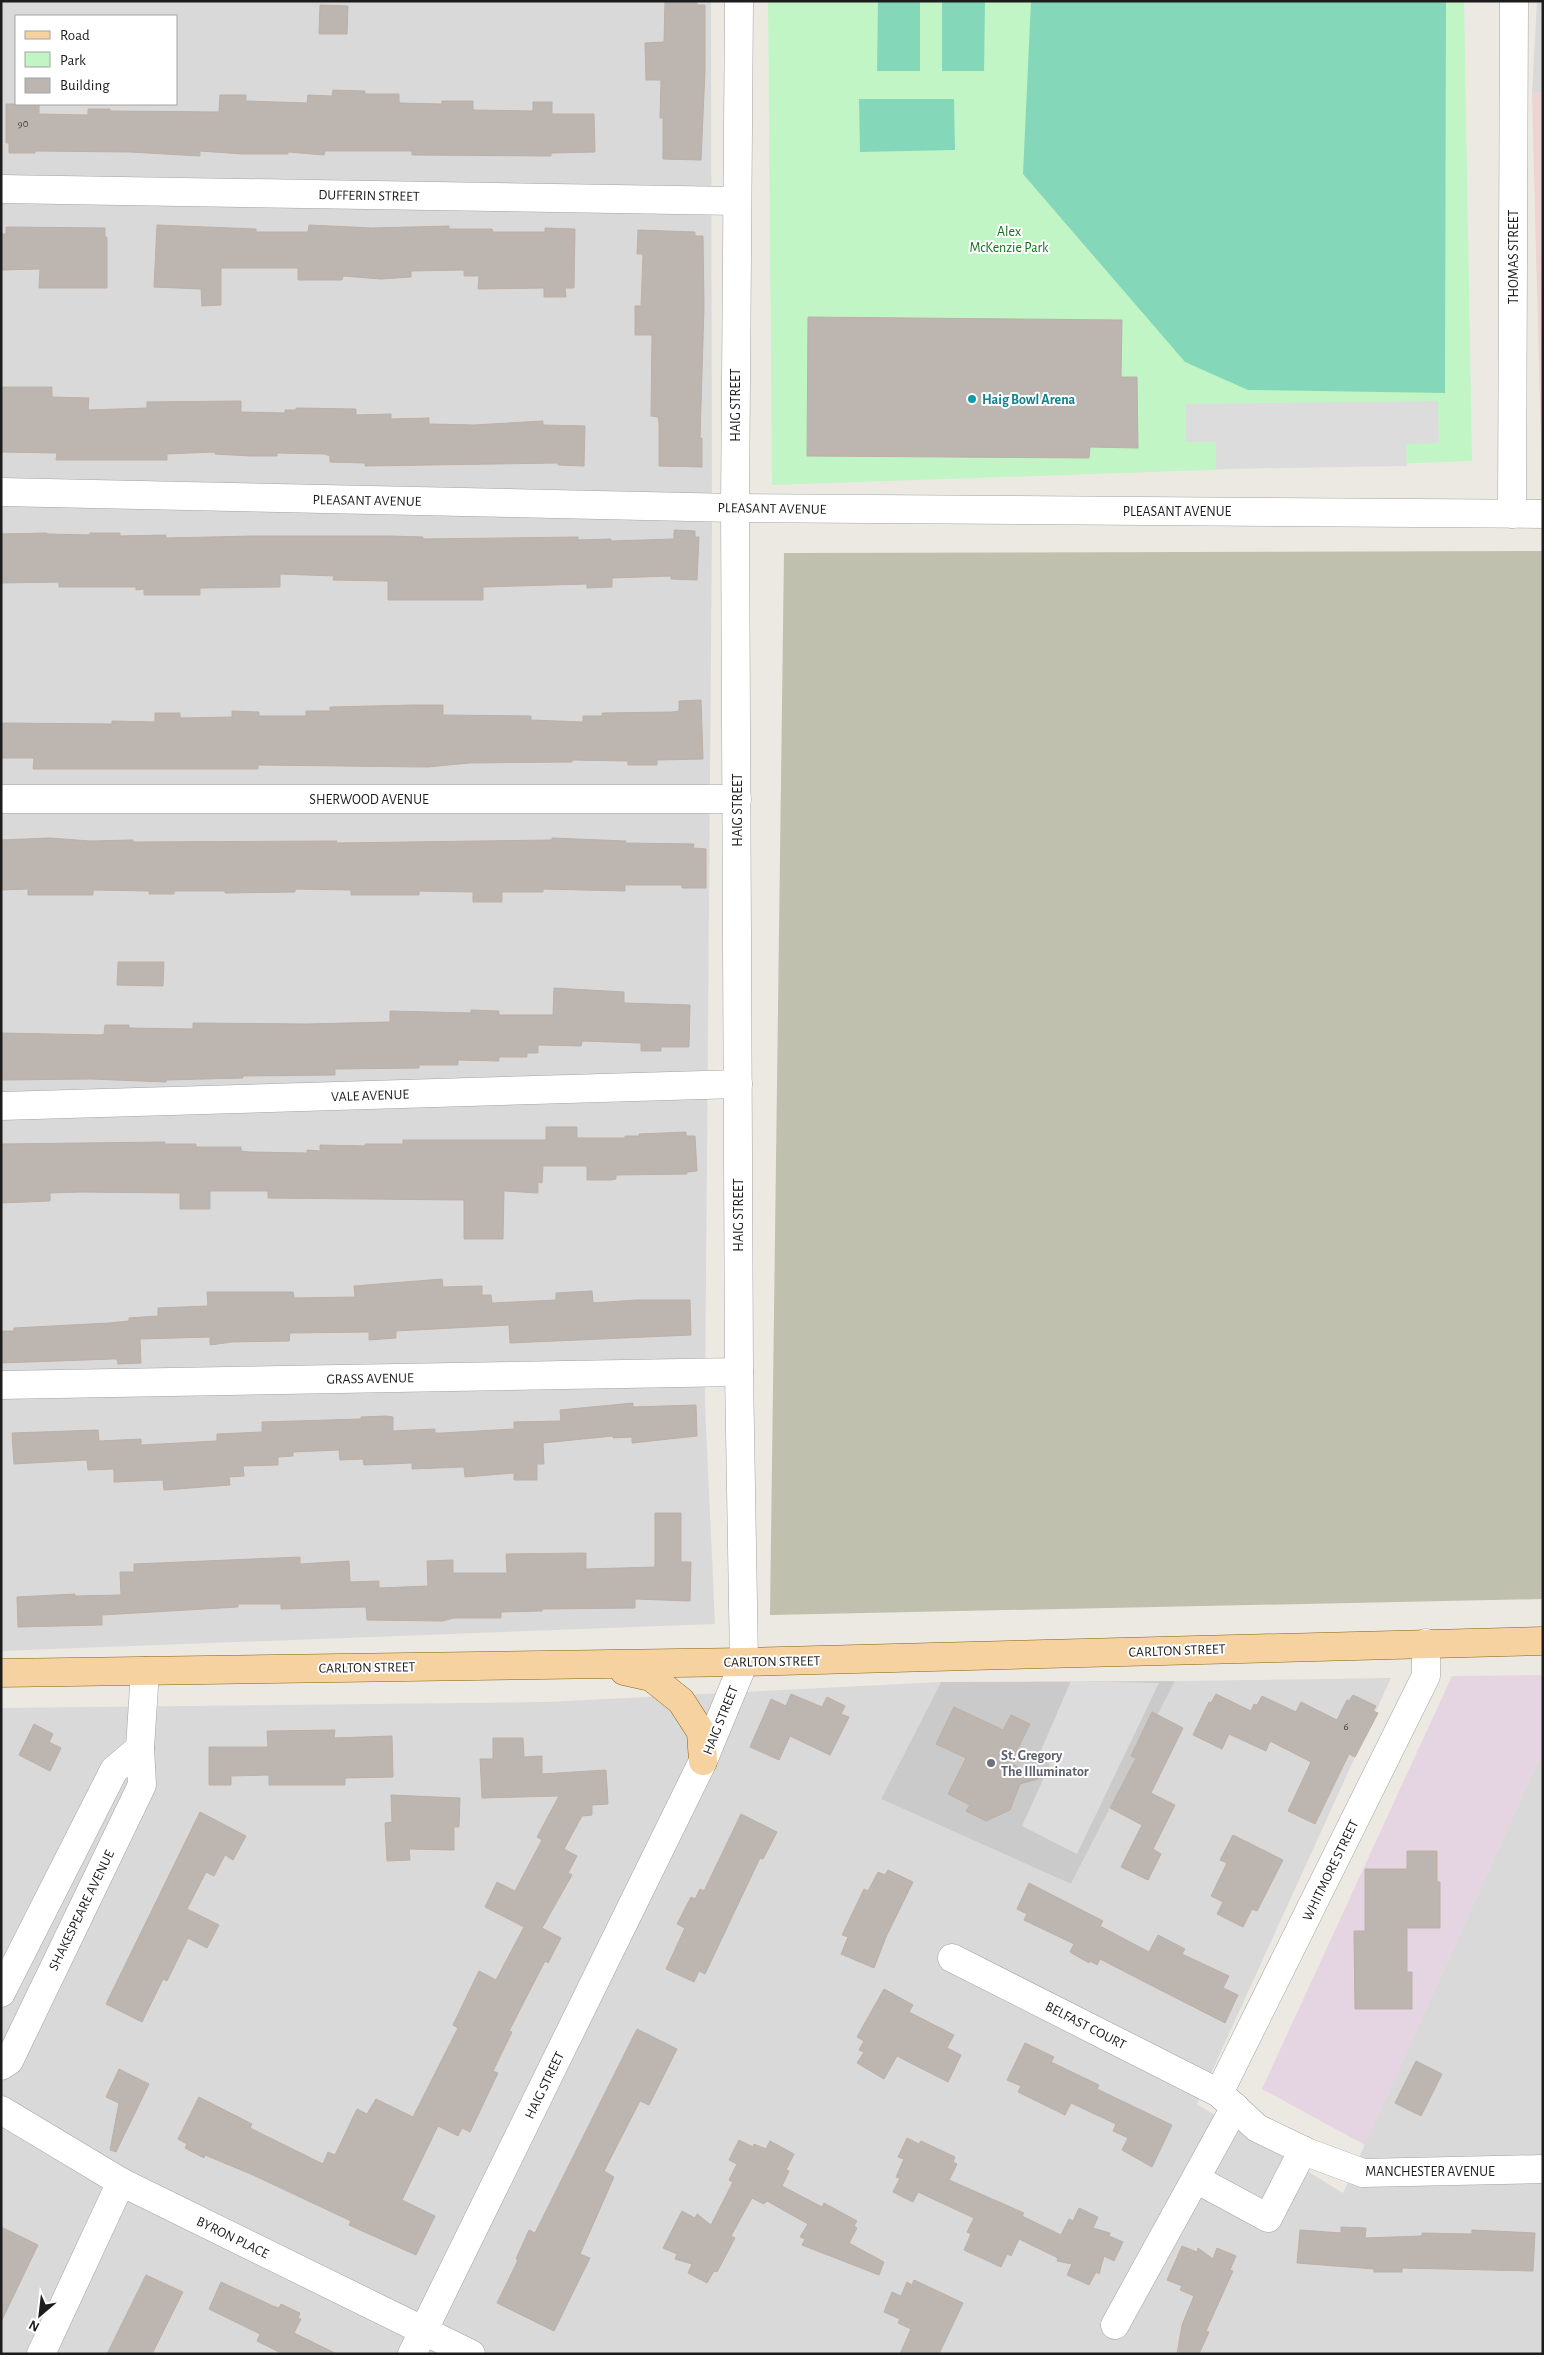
<svg xmlns="http://www.w3.org/2000/svg" width="1544" height="2355" font-family="'Alegreya Sans',sans-serif">
	<rect width="100%" height="100%" fill="#ece9e2"/>
	<g fill="#dad9d9" fill-rule="evenodd">
		<path d="M1,1H711L712,526L705,1404L715,1624L1,1651ZM16,16H176V104H16Z"/>
		<path d="M1537,1H1543V94L1532,93Z"/>
		<path d="M1391,1678L1197,2104L1343,2193L1543,1750V2354H1V1708L546,1702L941,1682L881,1799L1071,1884L1175,1681Z"/>
	</g>
	<path fill="#edd4d2" d="M1532,93L1543,94V485H1542Z"/>
	<path fill="#e5d4e2" d="M1543,1675V1750L1365,2145L1262,2089L1452,1676Z"/>
	<path fill="#cacaca" d="M1175,1681L1071,1884L881,1799L941,1682Z"/>
	<path fill="#c0c0ae" d="M1543,551V1599L770,1615L784,553Z"/>
	<path fill="#c1f5c6" d="M768,1H1464L1472,461L772,485Z"/>
	<g fill="#85d7b9">
		<path d="M878,1H920V71H877Z"/>
		<path d="M942,1H985L984,71H942Z"/>
		<path d="M1031,1H1446L1445,393L1248,390L1185,362L1023,174Z"/>
		<path d="M859,99H954L955,150L860,152Z"/>
	</g>
	<g fill="#dcdcdc">
		<path d="M1438,401L1439,443L1406,444L1407,466L1216,469V442H1186V404Z"/>
		<path d="M1071,1681L1159,1683L1077,1854L1022,1826L1050,1764L1038,1757Z"/>
	</g>
	<g fill="#bdb5af" stroke="#bdb0a6">
		<path d="M665,1H697V5H705V71L701,160L663,159V118H660L661,80H646L645,43L664,42Z"/>
		<path d="M320,5L348,6L347,34H319Z"/>
		<path d="M333,90L365,91V94H399V103L442,104V101H473V110L533,111V102H552V114H594L595,152L551,153V156L412,155V151H325L324,155L288,152V154H243L200,151V156L130,152L35,151V153H9V143H6V104H39V114L88,115V109H110V111L219,112L220,95H246V101L307,103L308,95L332,96Z"/>
		<path d="M157,225L256,229V232H308L309,225L372,228L449,226V229H492L493,232H545V228L575,229L574,288H565L566,297H544V288L478,289L479,276H464V270L411,271V277L381,279L343,276L342,280H298V268H221V305L202,306L201,289L154,287Z"/>
		<path d="M6,227L105,228V237H107V288H39L40,269L1,270V234H6Z"/>
		<path d="M638,230L695,232V236H703L704,307L700,438H702V467L659,466V423L658,417L651,416L652,335H635V306H641L643,254H637Z"/>
		<path d="M808,317L1122,320L1121,377H1137L1138,448L1090,447L1089,458L807,456Z"/>
		<path d="M1,387H52V397L89,398L88,410L147,408V402L241,401V412L285,413V410H296V408L356,409V415L391,414V419L429,418V424L474,425L543,421V425L585,426L584,466L558,465V463L365,466V463L330,462V456L325,454L277,453V456H251L215,454V452L167,454V460H56L57,453L1,452Z"/>
		<path d="M674,530L695,531V537H699L697,580L671,579V576L612,578V587L587,588V584L483,587V600H388V581L333,580L334,576L280,574V587L200,588V595H144V589L136,590V587H59V582L1,583V534L47,533V534L90,535V533H120V536L166,535V538L254,536H389L423,537V539L578,537V540L611,539V541L674,539Z"/>
		<path d="M701,700L703,759L657,760V765H628V761L572,760V762L469,763L428,767L258,765V769H33L34,758H1V723L112,724V721L155,722V713H180V718L232,717V711L259,712V716H306V711H330V707L414,705H443V715L531,716V720L583,722V716H602V713L673,712L679,711V701Z"/>
		<path d="M50,838L90,841L133,840V842L337,841L336,843L552,840V838L626,841L625,843L694,844L693,848L706,849V888H682V885H625V891L543,889V892H502V902H473V892L419,891V895H351V890L295,889V892L225,893V891H174V894H149V891L93,890V895H28V889L1,890V840Z"/>
		<path d="M118,962H164L163,986L117,985Z"/>
		<path d="M554,988L624,992V1003L690,1005L689,1047H661V1051H641V1043L582,1041L581,1046L538,1045V1053H527V1057H499V1061L458,1060V1065H419V1068L335,1069V1075L243,1076V1078L166,1080V1082L91,1079L1,1080V1033L101,1035L104,1034L105,1025H129V1028L193,1029V1023L307,1024L390,1022V1011L471,1013V1010L499,1011V1015H553Z"/>
		<path d="M546,1127H577V1138H625V1136H639V1134L686,1132V1136H695L697,1171L687,1172V1174L616,1175V1179L611,1180H587V1166H543L542,1183L538,1182V1193L504,1191L503,1239H464V1200L268,1198V1191H210V1209H180V1193L81,1192L50,1193V1201L1,1203V1144L165,1142V1144H196V1147H241V1151L249,1152L307,1153V1150L320,1151V1145L365,1146V1144H403V1140H546Z"/>
		<path d="M442,1279L443,1287L482,1286V1295H491L492,1303L556,1300V1293L592,1291L593,1303L637,1300H690L691,1335L510,1343L509,1325L396,1331V1338L369,1340V1332L290,1333L289,1341L232,1342L210,1345V1337L140,1339L141,1363L118,1364L117,1359H112L1,1363V1331H14V1328L109,1323L129,1321V1318L158,1316V1308L208,1306L207,1292H293L294,1298L355,1297L354,1286Z"/>
		<path d="M633,1403V1407L696,1405L697,1436L632,1443V1437L613,1438V1436L543,1443L544,1464H537V1480H514V1473L465,1477L464,1467L412,1469V1463L364,1465L363,1459L340,1460L339,1450L293,1452V1456L278,1457V1465L243,1466L244,1476L229,1477L230,1485L164,1490L163,1480L114,1482V1469L88,1470L87,1460L14,1464L12,1433L98,1430L99,1441L141,1439V1445L217,1441V1434L262,1432V1422L361,1419V1417L386,1416L393,1417V1431L435,1429V1433H442L514,1429V1422L561,1421L560,1410Z"/>
		<path d="M655,1513H681V1562H691L690,1601L635,1599V1608L542,1609V1611L501,1612V1618H454L442,1621L367,1620L366,1607L281,1609V1604H238V1607L102,1615V1625L18,1627L17,1597L75,1594V1596L121,1595L120,1572H134V1564L300,1557V1564L349,1561L350,1582L379,1581V1588L428,1586L427,1561L453,1560V1573H507L506,1554L586,1553V1569L655,1567Z"/>
		<path d="M791,1694L822,1707L827,1697L845,1706L841,1714L849,1717L830,1755L790,1736L779,1760L750,1747L771,1699L786,1706Z"/>
		<path d="M1216,1694L1251,1711L1254,1704L1257,1705L1262,1696L1296,1712L1301,1702L1337,1720L1347,1700L1349,1701L1353,1695L1376,1706L1373,1711L1378,1713L1355,1757L1349,1754L1315,1824L1288,1811L1311,1762L1270,1741L1266,1751L1229,1734L1222,1749L1193,1735L1209,1702L1211,1703Z"/>
		<path d="M954,1707L1003,1730L1011,1715L1030,1724L1011,1763L1038,1779L1020,1784L1010,1810L986,1821L966,1811L970,1805L948,1794L966,1758L936,1744Z"/>
		<path d="M1152,1712L1183,1728L1151,1793L1175,1805L1153,1849L1161,1854L1148,1880L1121,1867L1142,1825L1110,1808L1136,1758L1131,1756Z"/>
		<path d="M34,1724L53,1734L49,1742L61,1748L50,1771L19,1755Z"/>
		<path d="M335,1730L334,1738L392,1736L393,1777L345,1778V1785H269V1775L231,1776V1785H209V1747H268L267,1731Z"/>
		<path d="M493,1738H523L524,1757L542,1756V1774L606,1770L608,1804L592,1805V1815L582,1816L564,1849L577,1856L568,1873L572,1875L542,1928L561,1938L548,1963L545,1961L509,2031L512,2032L493,2071L498,2073L470,2132L462,2128L458,2136L438,2126L402,2200L435,2216L416,2255L349,2225L351,2221L253,2175L205,2155L204,2158L185,2148L187,2144L178,2139L199,2097L252,2124L250,2128L323,2164L328,2152L335,2155L357,2109L367,2114L376,2099L413,2117L458,2028L453,2025L479,1971L496,1980L524,1927L485,1907L497,1882L515,1891L542,1840L537,1837L559,1796L482,1798L480,1759H493Z"/>
		<path d="M391,1795L460,1798L459,1827H454V1850L409,1849L410,1860L387,1861L385,1823L392,1822Z"/>
		<path d="M200,1812L246,1836L233,1860L225,1855L214,1876L206,1872L187,1909L219,1925L207,1948L188,1938L167,1981L163,1979L142,2022L106,2004Z"/>
		<path d="M741,1814L777,1832L763,1859L760,1858L705,1974L699,1971L694,1982L666,1969L685,1928L677,1924L691,1897L695,1899L700,1889L704,1891Z"/>
		<path d="M1233,1835L1283,1860L1257,1911L1252,1909L1243,1927L1217,1914L1223,1902L1211,1896L1227,1863L1220,1860Z"/>
		<path d="M1407,1851H1437V1882H1440V1928H1407V1972H1412V2009H1355L1354,1931H1365V1869H1407Z"/>
		<path d="M888,1870L913,1882L886,1937L874,1968L841,1954L848,1937L842,1935L864,1889L868,1891L878,1872L885,1875Z"/>
		<path d="M1029,1883L1103,1921L1100,1926L1149,1952L1158,1935L1185,1949L1182,1954L1229,1976L1223,1988L1238,1995L1225,2023L1100,1959L1097,1965L1090,1961L1089,1963L1070,1952L1074,1944L1024,1920L1027,1914L1017,1909Z"/>
		<path d="M884,1989L913,2005L909,2012L954,2035L947,2048L961,2055L948,2082L897,2056L884,2079L857,2063L864,2052L859,2050L864,2041L857,2037Z"/>
		<path d="M637,2029L677,2049L649,2105L640,2101L604,2171L614,2177L580,2254L590,2258L554,2331L497,2303L518,2260L516,2259L529,2230L535,2233Z"/>
		<path d="M1025,2043L1054,2057L1051,2062L1099,2085L1097,2089L1172,2125L1152,2167L1122,2150L1128,2138L1113,2131L1116,2124L1071,2103L1065,2115L1018,2092L1021,2086L1007,2080Z"/>
		<path d="M1416,2061L1442,2074L1421,2116L1395,2103Z"/>
		<path d="M119,2069L149,2084L116,2152L110,2150L119,2103L106,2097Z"/>
		<path d="M907,2138L919,2144L921,2141L955,2157L953,2162L957,2164L949,2180L1024,2213L1022,2216L1061,2235L1069,2219L1073,2221L1079,2208L1098,2217L1093,2228L1110,2233L1109,2236L1123,2242L1114,2261L1104,2256L1099,2274L1096,2272L1089,2285L1067,2275L1072,2264L1057,2261L1058,2258L1019,2239L1011,2256L1007,2254L1001,2267L964,2250L971,2234L967,2232L974,2218L918,2192L913,2202L893,2192L900,2178L896,2177L904,2159L898,2157Z"/>
		<path d="M739,2140L753,2147L754,2144L766,2149L770,2141L794,2154L786,2170L789,2171L782,2186L822,2207L824,2203L857,2221L854,2226L857,2228L849,2243L884,2262L879,2275L802,2245L805,2239L800,2237L808,2224L767,2201L764,2204L752,2198L731,2236L735,2238L717,2272L714,2271L707,2283L688,2273L692,2264L675,2259L677,2254L663,2248L682,2211L695,2218L697,2214L711,2225L733,2182L729,2180L737,2164L729,2160Z"/>
		<path d="M1,2227L38,2245L1,2322Z"/>
		<path d="M1341,2227L1366,2228L1365,2238L1422,2236V2233L1472,2234V2230L1535,2233L1533,2271L1402,2268V2272H1374V2269L1297,2263L1300,2230L1341,2233Z"/>
		<path d="M1182,2246L1197,2252L1198,2248L1213,2259L1217,2248L1236,2256L1230,2270L1233,2271L1206,2331L1209,2332L1199,2354H1177L1182,2325L1194,2296L1180,2290L1182,2286L1167,2280Z"/>
		<path d="M146,2275L183,2292L152,2354H107Z"/>
		<path d="M914,2280L963,2303L939,2354H900L911,2329L898,2323L900,2319L884,2312L892,2292L901,2296L907,2282L912,2285Z"/>
		<path d="M221,2282L273,2306L279,2308L281,2304L300,2313L298,2318L301,2319L294,2333L337,2354H283L257,2341L260,2334L209,2309Z"/>
	</g>
	<g fill="none" stroke-linecap="round" stroke-linejoin="round">
		<g stroke="#a3a3a3" stroke-width="29">
			<g id="minor">
				<path d="M1,189L737,201"/>
				<path d="M1,492L735,508L1543,514"/>
				<path d="M1512,514L1514,1"/>
				<path d="M1,799H737"/>
				<path d="M1,1106L738,1084"/>
				<path d="M1,1385L739,1372"/>
				<path d="M952,1958L1219,2093L1257,2128L1309,2153L1363,2173L1543,2169"/>
				<path d="M1,1993L114,1770L140,1748"/>
				<path d="M1,2066L9,2061L142,1785L140,1748L145,1671"/>
				<path d="M1219,2093L1426,1676V1643"/>
				<path d="M1,2110L121,2182L471,2354"/>
				<path d="M1196,2179L1268,2218L1303,2150"/>
				<path d="M1115,2325L1235,2107"/>
				<path d="M41,2354L121,2182"/>
				<path d="M412,2354L703,1761L744,1662L739,1372L735,508L739,1"/>
			</g>
		</g>
		<g stroke="#89630a" stroke-width="29">
			<g id="major">
				<path d="M624,1671L651,1677L681,1701L701,1732L703,1761"/>
				<path d="M1,1673L744,1662L1543,1641"/>
			</g>
		</g>
		<use href="#minor" stroke="#fff" stroke-width="28"/>
		<use href="#major" stroke="#f5d29f" stroke-width="28"/>
	</g>
	<circle fill="#0f9aa8" stroke="#fff" stroke-width="2" cx="972" cy="399" r="5"/>
	<circle fill="#6b7280" stroke="#fff" stroke-width="2" cx="991" cy="1763" r="5"/>
	<g text-anchor="middle" stroke-width="4" stroke-linejoin="round" paint-order="stroke">
		<g font-size="11" fill="#444241">
			<text x="23" y="127">90</text>
			<text x="1346" y="1730">6</text>
		</g>
		<g font-size="14" fill="#1c1c1c" stroke="#fff">
			<text transform="translate(369 195) rotate(1)" y="5">DUFFERIN STREET</text>
			<text transform="translate(1513 257) rotate(-90)" y="5">THOMAS STREET</text>
			<text transform="translate(735 405) rotate(-90)" y="5">HAIG STREET</text>
			<text transform="translate(367 500) rotate(1)" y="5">PLEASANT AVENUE</text>
			<text transform="translate(772 508) rotate(1)" y="5">PLEASANT AVENUE</text>
			<text x="1177" y="516">PLEASANT AVENUE</text>
			<text x="369" y="804">SHERWOOD AVENUE</text>
			<text transform="translate(737 810) rotate(-90)" y="5">HAIG STREET</text>
			<text transform="translate(370 1095) rotate(-2)" y="5">VALE AVENUE</text>
			<text transform="translate(738 1215) rotate(-90)" y="5">HAIG STREET</text>
			<text transform="translate(370 1378) rotate(-1)" y="5">GRASS AVENUE</text>
			<text transform="translate(1177 1650) rotate(-2)" y="5">CARLTON STREET</text>
			<text transform="translate(772 1661) rotate(-1)" y="5">CARLTON STREET</text>
			<text transform="translate(367 1667) rotate(-1)" y="5">CARLTON STREET</text>
			<text transform="translate(720 1720) rotate(-68)" y="5">HAIG STREET</text>
			<text transform="translate(1330 1870) rotate(-64)" y="5">WHITMORE STREET</text>
			<text transform="translate(81 1910) rotate(-64)" y="5">SHAKESPEARE AVENUE</text>
			<text transform="translate(1086 2025) rotate(27)" y="5">BELFAST COURT</text>
			<text transform="translate(544 2085) rotate(-64)" y="5">HAIG STREET</text>
			<text x="1430" y="2176">MANCHESTER AVENUE</text>
			<text transform="translate(233 2237) rotate(26)" y="5">BYRON PLACE</text>
		</g>
		<g font-size="14" fill="#13711d" stroke="#fff">
			<text x="1009" y="236">Alex<tspan x="1009" dy="16">McKenzie Park</tspan></text>
		</g>
		<g font-size="14" font-weight="bold" fill="#0d838f" stroke="#fff" text-anchor="start">
			<text x="982" y="404">Haig Bowl Arena</text>
		</g>
		<g font-size="14" font-weight="bold" fill="#5b616d" stroke="#fff" text-anchor="start">
			<text x="1001" y="1760">St. Gregory<tspan x="1001" dy="16">The Illuminator</tspan></text>
		</g>
	</g>
	<rect width="1544" height="2355" fill="none" stroke="#1c1c1c" stroke-width="5"/>
	<rect x="15" y="15" width="162" height="90" fill="#ffffff" stroke="#a4a4a4"/>
	<rect x="25" y="31" width="25" height="8" fill="#f5d29f" stroke="#a4a4a4"/>
	<text x="60" y="40" font-size="15" fill="#1c1c1c">Road</text>
	<rect x="25" y="52" width="25" height="15" fill="#c1f5c6" stroke="#a4a4a4"/>
	<text x="60" y="65" font-size="15" fill="#1c1c1c">Park</text>
	<rect x="25" y="78" width="25" height="15" fill="#bdb5af" stroke="#a4a4a4"/>
	<text x="60" y="90" font-size="15" fill="#1c1c1c">Building</text>
	<g transform="translate(40 2315) rotate(208)" stroke="#ffffff" stroke-width="4" paint-order="stroke">
	<path d="M0-4L9 19L0 12L-9 19Z" fill="#1c1c1c"/>
	<text y="-8" font-size="14" font-weight="bold" text-anchor="middle" fill="#1c1c1c">N</text>
	</g>
</svg>
